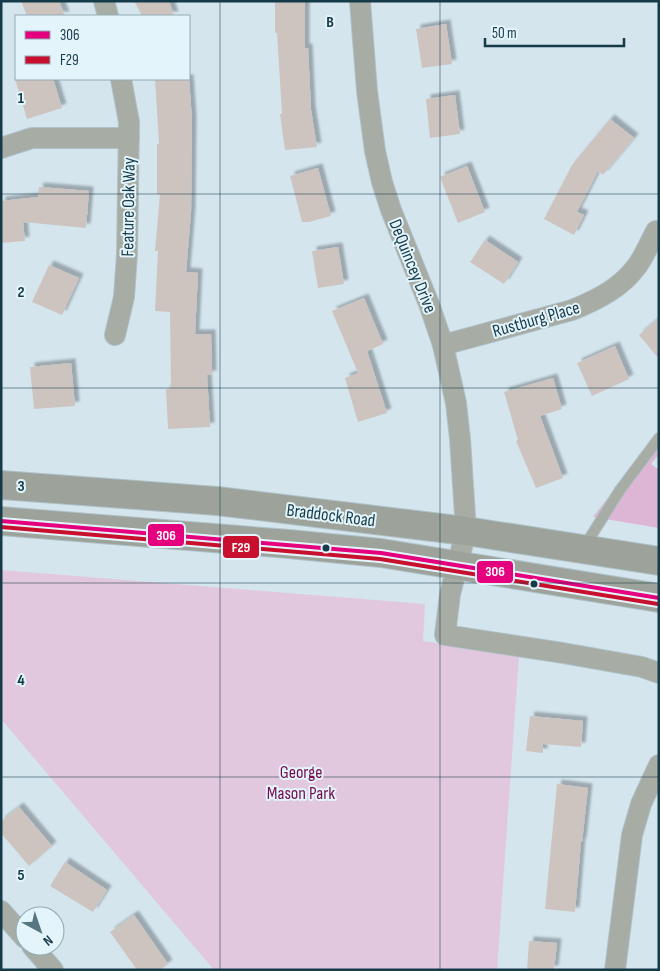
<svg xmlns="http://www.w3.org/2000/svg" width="660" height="971" font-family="'Sofia Sans Condensed',sans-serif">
	<defs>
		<filter id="shadow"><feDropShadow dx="4.5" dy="-4.5" stdDeviation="1" flood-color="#0004"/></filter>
	</defs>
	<rect width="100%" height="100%" fill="#d4e5ee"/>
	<path fill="#e2c8de" d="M1,570L425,604L423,641L519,656L497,970H214L1,719Z"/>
	<path fill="#deb6d5" d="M659,433V454L651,464L659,470V528L593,517Z"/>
	<g fill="#cdc4c0" filter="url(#shadow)">
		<path d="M21,1H59L65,16H27Z"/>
		<path d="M134,1H169L174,16H142Z"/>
		<path d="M275,1H305V48H308L311,110L317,147L285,150L280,114H282L277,33H275Z"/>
		<path d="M446,24L452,64L422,68L416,29Z"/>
		<path d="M15,79H53L62,108L27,119Z"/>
		<path d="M155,79H189L192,120L191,212L186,272L198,273L195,334H211L212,375H207L210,427L168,429L166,389H171L170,312L155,311L158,251H155L160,194H157V144H159Z"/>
		<path d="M455,95L460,134L430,138L426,99Z"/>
		<path d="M610,119L634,138L603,175L598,171L577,212L584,215L574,235L544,219L572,165Z"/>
		<path d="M467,166L485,212L458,223L440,177Z"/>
		<path d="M318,168L331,216L309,222H302L290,176Z"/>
		<path d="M39,187L89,191L86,228L23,222L25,241L1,243V201L38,197Z"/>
		<path d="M485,240L518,262L504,284L470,262Z"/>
		<path d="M338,247L344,284L318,288L312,251Z"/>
		<path d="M49,265L79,278L62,315L32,302Z"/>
		<path d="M364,298L383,344L367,351L387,413L358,422L345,378L358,373L332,311Z"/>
		<path d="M659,318V359L639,335Z"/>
		<path d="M615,346L629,379L592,396L577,363Z"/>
		<path d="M71,363L75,406L34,409L30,367Z"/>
		<path d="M553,378L562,409L540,416L563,478L536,488L516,441L518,440L504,392Z"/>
		<path d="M530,716L583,721L581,747L543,744V753L526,751Z"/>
		<path d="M557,784L588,788L582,842H581L575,912L545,909Z"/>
		<path d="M19,807L52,846L29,866L1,833V821Z"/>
		<path d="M65,862L107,890L93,912L50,886Z"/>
		<path d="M134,915L168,964L160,970H137L110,932Z"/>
		<path d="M529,941L557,943L554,970H527Z"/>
	</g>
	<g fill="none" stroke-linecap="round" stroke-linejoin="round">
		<g stroke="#afc2ca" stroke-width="12">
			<path id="lane" d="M584,547L620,490L659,438"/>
		</g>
		<g stroke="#afc2ca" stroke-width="22">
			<g id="street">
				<path d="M104,1L108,16"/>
				<path d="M360,1L367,91L375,151L382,182L391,210L429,304L443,345L456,403L460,439L466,531L450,594L445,635L563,653L642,667L659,673"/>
				<path d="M1,148L32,138H129"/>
				<path d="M115,335L124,297L127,254L129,122L121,79"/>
				<path d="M443,345L572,310C597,300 621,288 637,266C645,255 650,242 656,231"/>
				<path d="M1,911L25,938"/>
				<path d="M32,946L53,970"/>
				<path d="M615,970L632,835L641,804L659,765"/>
			</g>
		</g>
		<g stroke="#afc2ca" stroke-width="30">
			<g id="primary">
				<path d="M1,485L217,501L466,531L659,561"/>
				<path d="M1,521L289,544L381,553L659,598"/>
			</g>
		</g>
		<use href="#lane" stroke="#a7aca4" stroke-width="10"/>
		<use href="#street" stroke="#a7aca4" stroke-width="20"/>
		<use href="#primary" stroke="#9da39a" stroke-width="28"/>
		<g stroke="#e4f4fb" stroke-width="8">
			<path id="bus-1" d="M1,521L381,553L659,598"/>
		</g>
		<g stroke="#e4f4fb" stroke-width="8">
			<path id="bus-2" d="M1,527L380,559L658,604"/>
		</g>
		<use href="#bus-1" stroke="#e5007d" stroke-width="4"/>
		<use href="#bus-2" stroke="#c8102e" stroke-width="4"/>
	</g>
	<path fill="none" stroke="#153a48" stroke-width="1" stroke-opacity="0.55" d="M220,1V970M440,1V970M1,194H659M1,388H659M1,583H659M1,777H659"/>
	<g fill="#153a48" stroke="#e4f4fb" stroke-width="2">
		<circle cx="326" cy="548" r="4.5"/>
		<circle cx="534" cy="584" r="4.5"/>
	</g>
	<g text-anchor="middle" stroke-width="4" stroke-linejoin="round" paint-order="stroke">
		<g font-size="18" fill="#153a48" stroke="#e4f4fb">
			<text transform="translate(128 207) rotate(-89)" y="6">Feature Oak Way</text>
			<text transform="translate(413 266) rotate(68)" y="6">DeQuincey Drive</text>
			<text transform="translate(536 319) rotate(-16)" y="6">Rustburg Place</text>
			<text transform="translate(331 515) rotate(7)" y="6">Braddock Road</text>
		</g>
		<g font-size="18" fill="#750d52" stroke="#e4f4fb">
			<text x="301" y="778">George<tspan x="301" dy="21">Mason Park</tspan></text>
		</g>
	</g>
	<g font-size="16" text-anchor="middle" font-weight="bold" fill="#153a48" stroke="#e4f4fb" stroke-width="4" stroke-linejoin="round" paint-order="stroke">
		<text x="330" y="27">B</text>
		<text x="21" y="103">1</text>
		<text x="21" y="297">2</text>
		<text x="21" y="491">3</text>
		<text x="21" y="685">4</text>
		<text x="21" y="880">5</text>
	</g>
	<g stroke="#e4f4fb" stroke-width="2">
		<rect x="147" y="523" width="38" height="24" rx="5" fill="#e5007d"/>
		<rect x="222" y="535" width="38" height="24" rx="5" fill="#c8102e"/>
		<rect x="476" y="560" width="38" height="24" rx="5" fill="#e5007d"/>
	</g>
	<g font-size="14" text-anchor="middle" font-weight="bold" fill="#fff">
		<text x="166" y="540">306</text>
		<text x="241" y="552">F29</text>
		<text x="495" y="576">306</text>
	</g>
	<rect width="660" height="971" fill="none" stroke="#153a48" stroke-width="5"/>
	<rect x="15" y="15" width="175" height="65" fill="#e4f4fb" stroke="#91aab3"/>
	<rect x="25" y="31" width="25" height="8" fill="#e5007d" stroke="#91aab3"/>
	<text x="60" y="40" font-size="15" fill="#153a48">306</text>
	<rect x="25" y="56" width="25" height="8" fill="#c8102e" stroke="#91aab3"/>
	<text x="60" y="65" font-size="15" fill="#153a48">F29</text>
	<g transform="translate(40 931) rotate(140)"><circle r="24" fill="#e4f4fb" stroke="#91aab3"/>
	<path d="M0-4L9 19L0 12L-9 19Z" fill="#587682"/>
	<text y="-8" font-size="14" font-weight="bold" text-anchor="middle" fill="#153a48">N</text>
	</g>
	<path d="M485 38v8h139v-8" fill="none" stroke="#153a48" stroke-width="2.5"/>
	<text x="492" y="38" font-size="15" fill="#153a48" stroke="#e4f4fb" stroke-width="4" paint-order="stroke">50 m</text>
</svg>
